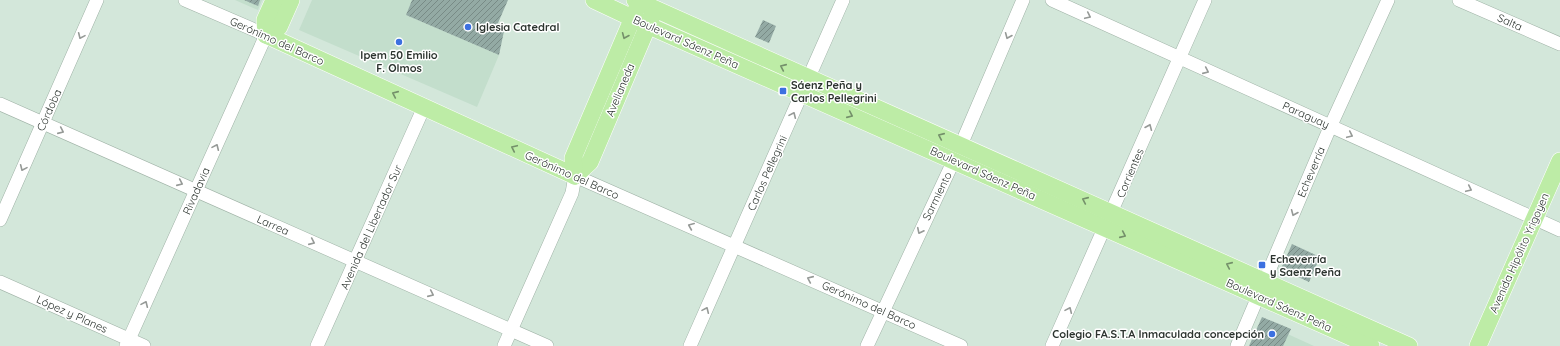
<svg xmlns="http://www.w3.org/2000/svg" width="1560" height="346" font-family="Quicksand,sans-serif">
	<defs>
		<pattern id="building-hatch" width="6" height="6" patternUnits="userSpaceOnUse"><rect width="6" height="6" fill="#93aaa4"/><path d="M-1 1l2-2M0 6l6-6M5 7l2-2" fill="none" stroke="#788b86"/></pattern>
	</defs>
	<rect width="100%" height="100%" fill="#d3e7da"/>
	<g fill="#c3decc">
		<path d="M235,0H262L258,10Z"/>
		<path d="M312,0H412L406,15L499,55L477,107L299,30Z"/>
		<path d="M1261,322L1314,346H1251Z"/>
	</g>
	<g fill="url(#building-hatch)">
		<path d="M244,0H260L258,6Z"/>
		<path d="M412,0H508L498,23L504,31L499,55L406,15Z"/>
		<path d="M763,20L776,26L769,43L755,37Z"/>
		<path d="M1292,244L1320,257L1309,282L1281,269Z"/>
		<path d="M1262,317L1291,329L1283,346H1249Z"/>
	</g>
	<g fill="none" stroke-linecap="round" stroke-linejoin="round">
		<g stroke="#9fb2a6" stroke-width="14">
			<g id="minor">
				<path d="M1052,0L1560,230"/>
				<path d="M1459,0L1560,44"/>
				<path d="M0,104L547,346"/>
				<path d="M0,220L97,0"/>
				<path d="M0,282L144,346"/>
				<path d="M126,346L266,35L185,0"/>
				<path d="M317,346L424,107"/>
				<path d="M504,346L572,193L575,176L961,346"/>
				<path d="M690,346L843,0"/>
				<path d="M867,346L961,145L1023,0"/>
				<path d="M1052,346L1205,0"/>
				<path d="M1237,346L1331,125L1388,0"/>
			</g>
		</g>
		<g stroke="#fff" stroke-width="18">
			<g id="major">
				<path d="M594,0L647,25L1371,346"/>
				<path d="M635,0L1409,346"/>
				<path d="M266,35L575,176"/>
				<path d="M266,35L279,27L291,0"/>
				<path d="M266,35L265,20L274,0"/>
				<path d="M575,176L590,162L652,16"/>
				<path d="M575,176L573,158L637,8"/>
				<path d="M1478,346L1560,161"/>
			</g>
		</g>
		<use href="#minor" stroke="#fff" stroke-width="13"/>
		<use href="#major" stroke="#bdeca6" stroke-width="17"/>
	</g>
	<defs><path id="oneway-chevron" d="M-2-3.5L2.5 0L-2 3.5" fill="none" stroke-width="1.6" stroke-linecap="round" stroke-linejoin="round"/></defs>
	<g stroke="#969a97">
		<use href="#oneway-chevron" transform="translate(1088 16) rotate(25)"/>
		<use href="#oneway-chevron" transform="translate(81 36) rotate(114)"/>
		<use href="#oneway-chevron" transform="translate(1008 36) rotate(113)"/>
		<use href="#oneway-chevron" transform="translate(1206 71) rotate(24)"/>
		<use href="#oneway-chevron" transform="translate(793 115) rotate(-66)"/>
		<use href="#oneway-chevron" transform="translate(1149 127) rotate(-67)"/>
		<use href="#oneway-chevron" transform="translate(61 131) rotate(24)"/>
		<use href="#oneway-chevron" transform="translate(1350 135) rotate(25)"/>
		<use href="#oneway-chevron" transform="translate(216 147) rotate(-66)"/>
		<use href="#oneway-chevron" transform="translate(23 168) rotate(114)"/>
		<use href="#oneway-chevron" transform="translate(180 183) rotate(24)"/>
		<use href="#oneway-chevron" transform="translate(1469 189) rotate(25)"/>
		<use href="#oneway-chevron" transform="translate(1294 213) rotate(113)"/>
		<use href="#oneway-chevron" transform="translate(691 226) rotate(-157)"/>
		<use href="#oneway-chevron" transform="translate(920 231) rotate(116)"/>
		<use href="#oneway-chevron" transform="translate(312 242) rotate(24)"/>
		<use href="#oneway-chevron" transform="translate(810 279) rotate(-156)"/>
		<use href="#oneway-chevron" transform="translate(431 294) rotate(24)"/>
		<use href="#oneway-chevron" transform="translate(145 304) rotate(-66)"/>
		<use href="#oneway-chevron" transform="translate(706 310) rotate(-66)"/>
		<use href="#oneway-chevron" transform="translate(1069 310) rotate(-66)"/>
	</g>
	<g stroke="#74906a">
		<use href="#oneway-chevron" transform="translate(625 36) rotate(113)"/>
		<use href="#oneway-chevron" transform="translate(783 67) rotate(-156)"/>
		<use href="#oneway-chevron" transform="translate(395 94) rotate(-156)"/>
		<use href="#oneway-chevron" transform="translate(850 115) rotate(24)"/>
		<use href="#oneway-chevron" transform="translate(941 136) rotate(-156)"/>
		<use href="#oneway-chevron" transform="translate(514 148) rotate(-155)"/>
		<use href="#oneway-chevron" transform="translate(1085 200) rotate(-156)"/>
		<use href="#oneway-chevron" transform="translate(1123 235) rotate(24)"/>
		<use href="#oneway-chevron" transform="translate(1229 265) rotate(-156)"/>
	</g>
	<g fill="#3c70e0" stroke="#fff" stroke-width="1.5">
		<circle cx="468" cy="27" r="4"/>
		<circle cx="399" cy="42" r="4"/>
		<rect x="779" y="87" width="8" height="8" rx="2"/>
		<rect x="1258" y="261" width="8" height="8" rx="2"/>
		<circle cx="1272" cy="334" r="4"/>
	</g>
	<g text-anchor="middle" stroke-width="3" stroke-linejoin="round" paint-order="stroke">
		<g font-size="11" fill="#2c342f" stroke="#fff">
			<text transform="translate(1510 22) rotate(24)" y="4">Salta</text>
			<text transform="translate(277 41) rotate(24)" y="4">Gerónimo del Barco</text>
			<text transform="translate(686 42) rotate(24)" y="4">Boulevard Sáenz Peña</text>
			<text transform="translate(620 90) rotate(-67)" y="4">Avellaneda</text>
			<text transform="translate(49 110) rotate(-66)" y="4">Córdoba</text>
			<text transform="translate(1306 115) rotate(24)" y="4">Paraguay</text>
			<text transform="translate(1311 172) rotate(-67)" y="4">Echeverría</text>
			<text transform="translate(767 173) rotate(-66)" y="4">Carlos Pellegrini</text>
			<text transform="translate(983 173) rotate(24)" y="4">Boulevard Sáenz Peña</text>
			<text transform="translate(1130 173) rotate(-67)" y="4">Corrientes</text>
			<text transform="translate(572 175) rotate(24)" y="4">Gerónimo del Barco</text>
			<text transform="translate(196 191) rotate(-66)" y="4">Rivadavia</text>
			<text transform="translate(937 196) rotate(-64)" y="4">Sarmiento</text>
			<text transform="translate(273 225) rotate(24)" y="4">Larrea</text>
			<text transform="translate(371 227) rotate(-66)" y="4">Avenida del Libertador Sur</text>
			<text transform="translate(1519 253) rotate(-66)" y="4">Avenida Hipólito Yrigoyen</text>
			<text transform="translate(869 305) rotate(24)" y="4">Gerónimo del Barco</text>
			<text transform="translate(1279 305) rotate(24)" y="4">Boulevard Sáenz Peña</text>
			<text transform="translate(72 314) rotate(24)" y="4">López y Planes</text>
		</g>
		<g font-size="11" font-weight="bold" fill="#2c342f" stroke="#fff" text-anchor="start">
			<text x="476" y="31">Iglesia Catedral</text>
			<text x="399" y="59" text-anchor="middle">Ipem 50 Emilio<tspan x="399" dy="13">F. Olmos</tspan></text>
			<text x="791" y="89">Sáenz Peña y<tspan x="791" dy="13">Carlos Pellegrini</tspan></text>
			<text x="1270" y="263">Echeverría<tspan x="1270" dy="13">y Saenz Peña</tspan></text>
			<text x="1264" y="338" text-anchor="end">Colegio FA.S.T.A Inmaculada concepción</text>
		</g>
	</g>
</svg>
